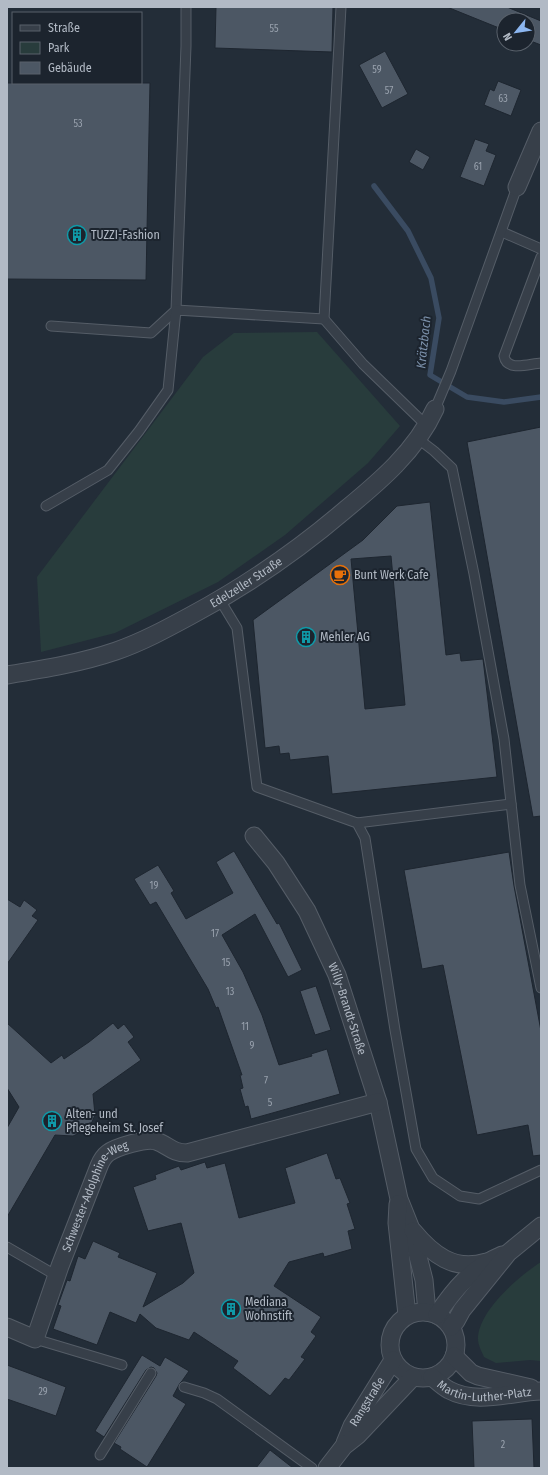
<svg xmlns="http://www.w3.org/2000/svg" width="548" height="1475" font-family="'Fira Sans Condensed',sans-serif">
	<rect width="100%" height="100%" fill="#232d38"/>
	<g fill="#283c3c">
		<path d="M317,332L400,426L368,463L285,535L218,582L115,633L41,652L37,577L203,357L234,333Z"/>
		<path d="M541,1262V1361L530,1360L496,1363L484,1357C482,1352 478,1345 478,1339C478,1311 519,1276 541,1262Z"/>
	</g>
	<g fill="none" stroke-linecap="round" stroke-linejoin="round">
		<path stroke="#3a4b61" stroke-width="5.5" d="M374,186L408,231L431,278L439,318L430,375L467,397L504,402L541,397"/>
	</g>
	<g fill="#4c5764" stroke="#1e2630" fill-rule="evenodd">
		<path d="M216,7H333L332,52L215,48Z"/>
		<path d="M447,7H507L541,21V45L528,40V20H504V30Z"/>
		<path d="M385,51L408,94L382,108L359,65Z"/>
		<path d="M498,81L521,90L511,116L484,105L490,89L494,91Z"/>
		<path d="M7,83H150L146,280L7,279Z"/>
		<path d="M475,139L489,144L486,151L496,155L484,186L460,177Z"/>
		<path d="M416,149L430,157L423,170L409,162Z"/>
		<path d="M541,427V816L533,817L467,442Z"/>
		<path d="M430,502L446,655L460,653L461,661L483,659L497,777L332,794L328,756L290,760L289,753L280,754L279,746L265,748L253,620L363,540L397,506ZM391,556L405,705L365,709L351,559Z"/>
		<path d="M234,851L277,924L279,923L302,970L288,977L255,914L222,935L243,972L262,1015L279,1065L312,1056L311,1054L327,1049L340,1094L251,1119L248,1106L245,1107L240,1089L243,1088L240,1075H242L218,1007L216,1008L208,989L156,902L150,905L134,879L158,865L174,891L171,893L186,919L233,893L216,862Z"/>
		<path d="M509,852L514,886L541,1031V1155L533,1156L528,1125L477,1135L443,965L422,969L404,870Z"/>
		<path d="M7,899L20,907L24,900L37,910L32,916L38,920L7,964Z"/>
		<path d="M316,986L331,1030L315,1035L300,991Z"/>
		<path d="M7,1023L51,1063L62,1055L64,1059L89,1042L113,1023L118,1029L124,1024L134,1037L128,1042L141,1060L93,1094L95,1115L92,1122L86,1130L73,1136L55,1135L7,1217V1128L19,1107L7,1088Z"/>
		<path d="M327,1153L336,1179L340,1178L350,1203L347,1204L355,1229L348,1231L352,1249L324,1257L323,1253L289,1262L274,1286L321,1317L311,1332L316,1336L301,1357L305,1359L289,1380L285,1378L270,1396L233,1368L238,1361L194,1332L189,1340L156,1328L140,1314L136,1323L110,1312L97,1345L53,1329L61,1306L58,1305L67,1280L70,1281L78,1256L85,1259L93,1241L120,1253L118,1257L157,1273L143,1307L183,1283L194,1273L181,1223L148,1231L133,1187L156,1179L155,1175L179,1166L181,1170L205,1162L207,1168L225,1163L239,1218L295,1203L285,1168Z"/>
		<path d="M142,1355L160,1366L165,1357L189,1371L182,1381L180,1383L173,1396L186,1404L147,1467L120,1449L121,1447L114,1443L156,1376L157,1373L154,1368L151,1367L146,1370L104,1437L95,1431Z"/>
		<path d="M7,1365L66,1387L56,1416L7,1399Z"/>
		<path d="M532,1419L534,1468H474L472,1421Z"/>
		<path d="M270,1450L293,1468H256Z"/>
	</g>
	<g fill="none" stroke-linecap="round" stroke-linejoin="round">
		<g stroke="#555d67" stroke-width="11">
			<g id="lane">
				<path d="M502,232L541,249"/>
				<path d="M541,257L504,356C507,372 528,364 541,363"/>
				<path d="M324,319L363,364L427,426"/>
				<path d="M51,326L151,333L176,310L186,46V7"/>
				<path d="M435,409L451,371L517,187"/>
				<path d="M417,438L434,451L452,468L474,574L504,739L520,885L541,988"/>
				<path d="M46,506L108,470L139,431L168,390L176,310L324,319L341,7"/>
				<path d="M220,600L237,628L257,787L357,823L365,838L395,1030L416,1149L433,1178L460,1196L479,1199L541,1170"/>
				<path d="M357,823L511,804"/>
				<path d="M7,1247L57,1276"/>
				<path d="M35,1339L122,1365"/>
				<path d="M184,1387L204,1393L217,1399L312,1468"/>
				<path d="M100,1455L151,1373"/>
			</g>
		</g>
		<g stroke="#555d67" stroke-width="19">
			<g id="street">
				<path d="M517,187L541,131"/>
				<path id="s1" d="M7,675C44,669 81,663 116,651C142,642 166,629 190,616C246,586 297,551 345,510C379,482 416,451 435,409"/>
				<path id="s2" d="M254,836L276,863L307,911L337,975L378,1102L399,1199L411,1229L424,1280L427,1312"/>
				<path d="M398,1204L397,1223L407,1315"/>
				<path d="M413,1231C432,1254 454,1272 486,1262"/>
				<circle cx="423" cy="1345" r="33"/>
				<path d="M437,1315C454,1289 473,1267 502,1255"/>
				<path id="s3" d="M7,1327L35,1339L60,1266L99,1166C101,1161 104,1156 108,1153C116,1147 146,1138 156,1141C168,1145 172,1153 187,1153L378,1102"/>
				<path d="M451,1327L456,1321L462,1310L508,1253L541,1226"/>
				<path d="M454,1356L471,1373L478,1376L531,1388"/>
				<path id="s4" d="M432,1377C437,1381 443,1387 449,1390C477,1405 511,1392 541,1391"/>
				<path id="s5" d="M345,1443L352,1426L393,1360"/>
				<path d="M327,1468L344,1446L358,1435L413,1377"/>
			</g>
		</g>
		<use href="#lane" stroke="#373f49" stroke-width="9"/>
		<use href="#street" stroke="#373f49" stroke-width="17"/>
	</g>
	<defs>
		<g id="building-ring" transform="scale(1)"><circle r="9.5" fill="#1c242e" stroke="#0f9aa8" stroke-width="1.5"/><path d="M-4-6H4V6H1V3H-1V6H-4ZM-2.5-4.3h1.7v1.8h-1.7ZM.8-4.3h1.7v1.8H.8ZM-2.5-1h1.7V.8h-1.7ZM.8-1h1.7V.8H.8Z" fill="#0f9aa8"/></g>
		<g id="cafe-ring" transform="scale(1)"><circle r="9.5" fill="#1c242e" stroke="#e8710a" stroke-width="1.5"/><path d="M-5.5-4.5H6V0H3Q3 3.5 0 3.5H-2.5Q-5.5 3.5-5.5 0ZM3-3.2v2h1.7v-2ZM-6 4.5H4V6H-6Z" fill="#e8710a"/></g>
	</defs>
	<g fill-rule="evenodd">
		<use href="#building-ring" x="77" y="235"/>
		<use href="#cafe-ring" x="340" y="575"/>
		<use href="#building-ring" x="306" y="637"/>
		<use href="#building-ring" x="52" y="1121"/>
		<use href="#building-ring" x="231" y="1309"/>
	</g>
	<g text-anchor="middle" stroke-width="4" stroke-linejoin="round" paint-order="stroke">
		<g font-size="10" fill="#98a1ad">
			<text x="274" y="32">55</text>
			<text x="377" y="73">59</text>
			<text x="389" y="94">57</text>
			<text x="503" y="102">63</text>
			<text x="78" y="127">53</text>
			<text x="478" y="170">61</text>
			<text x="154" y="889">19</text>
			<text x="215" y="937">17</text>
			<text x="226" y="966">15</text>
			<text x="230" y="995">13</text>
			<text x="245" y="1030">11</text>
			<text x="252" y="1049">9</text>
			<text x="266" y="1084">7</text>
			<text x="270" y="1106">5</text>
			<text x="43" y="1395">29</text>
			<text x="503" y="1448">2</text>
		</g>
		<g font-size="12" fill="#b2bac5" stroke="#1c242e" text-anchor="start">
			<text x="91" y="239">TUZZI-Fashion</text>
			<text x="354" y="579">Bunt Werk Cafe</text>
			<text x="320" y="641">Mehler AG</text>
			<text x="66" y="1118">Alten- und<tspan x="66" dy="14">Pflegeheim St. Josef</tspan></text>
			<text x="245" y="1306">Mediana<tspan x="245" dy="14">Wohnstift</tspan></text>
		</g>
		<g font-size="12" fill="#b2bac5" stroke="#1c242e">
			<text dy="4" stroke="none"><textPath href="#s1" startOffset="259">Edelzeller Straße</textPath></text>
			<text dy="4" stroke="none"><textPath href="#s2" startOffset="198">Willy-Brandt-Straße</textPath></text>
			<text dy="4" stroke="none"><textPath href="#s3" startOffset="188">Schwester-Adolphine-Weg</textPath></text>
			<text dy="4" stroke="none"><textPath href="#s4" startOffset="57">Martin-Luther-Platz</textPath></text>
			<text dy="4" stroke="none"><textPath href="#s5" startOffset="47">Rangstraße</textPath></text>
		</g>
		<g font-size="13" font-style="italic" fill="#7c91ab" stroke="#1c242e">
			<text transform="translate(423 342) rotate(-84)" y="5">Krätzbach</text>
		</g>
	</g>
	<rect width="548" height="1475" fill="none" stroke="#b2bac5" stroke-width="16"/>
	<rect x="12" y="12" width="130" height="72" fill="#1c242e" stroke="#58606a"/>
	<rect x="20" y="25" width="20" height="6" fill="#373f49" stroke="#58606a"/>
	<text x="48" y="32" font-size="12" fill="#b2bac5">Straße</text>
	<rect x="20" y="42" width="20" height="12" fill="#283c3c" stroke="#58606a"/>
	<text x="48" y="52" font-size="12" fill="#b2bac5">Park</text>
	<rect x="20" y="62" width="20" height="12" fill="#4c5764" stroke="#58606a"/>
	<text x="48" y="72" font-size="12" fill="#b2bac5">Gebäude</text>
	<g transform="translate(516 32) rotate(240)"><circle r="19" fill="#1c242e" stroke="#58606a"/>
	<path d="M0-3L7 15L0 10L-7 15Z" fill="#8cb6f0"/>
	<text y="-6" font-size="11" font-weight="bold" text-anchor="middle" fill="#b2bac5">N</text>
	</g>
</svg>
